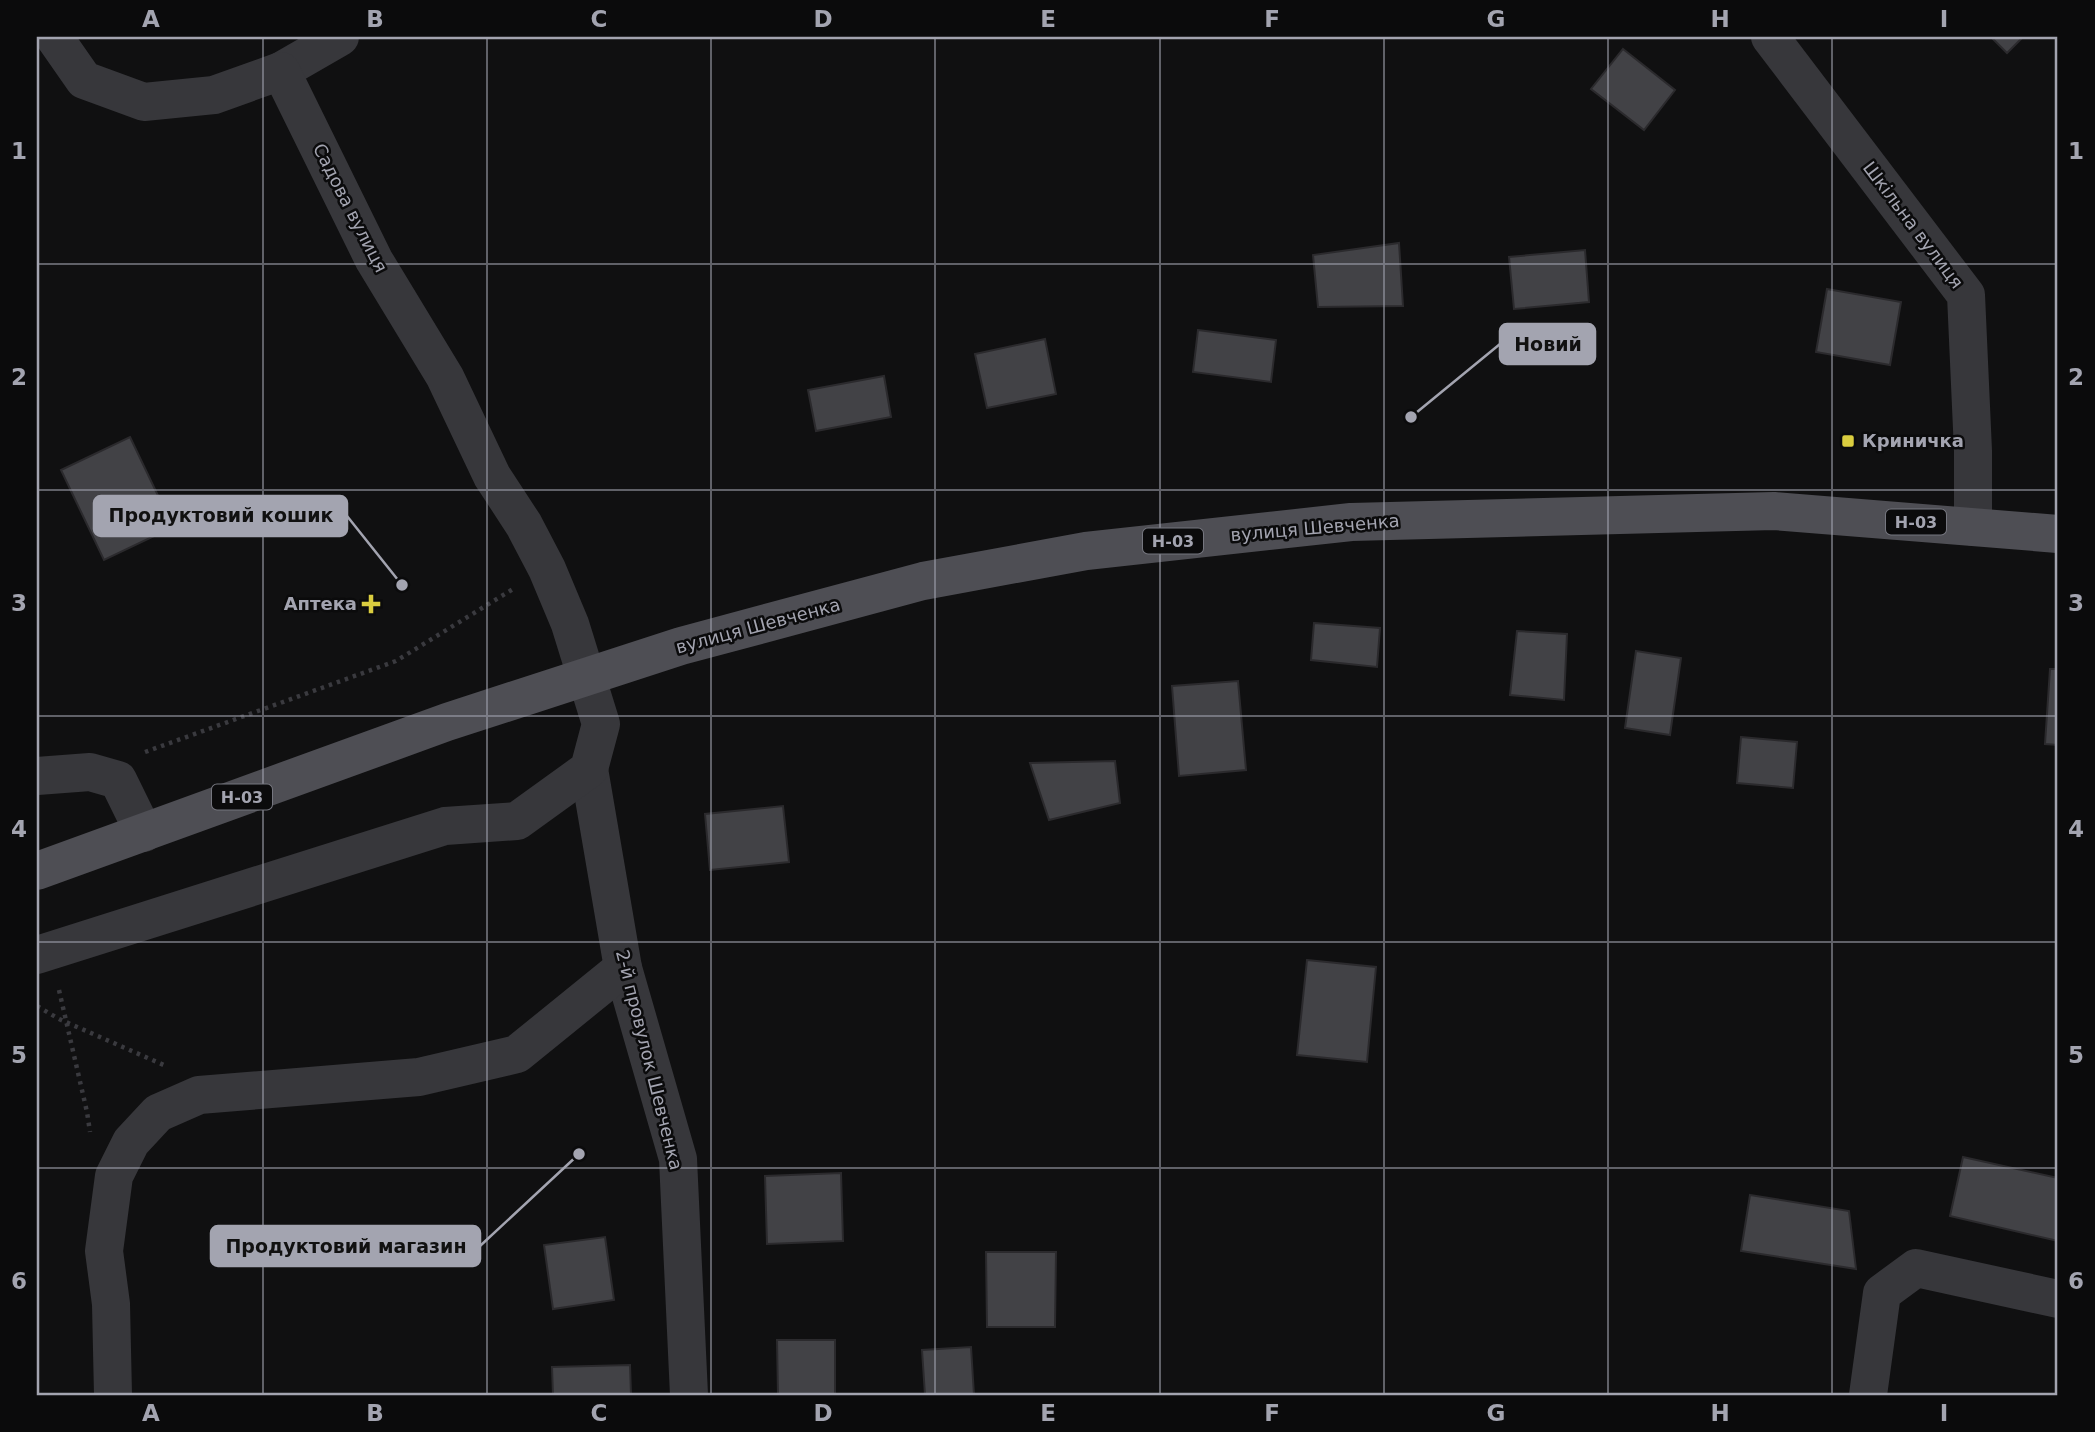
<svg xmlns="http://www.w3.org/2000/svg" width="2095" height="1432" font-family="'DejaVu Sans',sans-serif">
	<rect width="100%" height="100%" fill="#101011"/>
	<g fill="#424246" stroke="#2b2a2d" stroke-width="2">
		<path d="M1991,37H2023L2007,53Z"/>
		<path d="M1623,49L1675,90L1644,130L1591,89Z"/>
		<path d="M1399,243L1403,306L1318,307L1313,255Z"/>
		<path d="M1585,250L1589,302L1514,309L1509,257Z"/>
		<path d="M1827,289L1901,302L1890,365L1816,352Z"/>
		<path d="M1198,330L1276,340L1271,382L1193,372Z"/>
		<path d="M1045,339L1056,394L987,408L975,354Z"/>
		<path d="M884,376L891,417L816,431L808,390Z"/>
		<path d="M130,437L173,527L104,560L61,470Z"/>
		<path d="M1314,623L1380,628L1377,667L1311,660Z"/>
		<path d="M1517,631L1567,634L1564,700L1510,695Z"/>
		<path d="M1636,651L1681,658L1670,735L1625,728Z"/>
		<path d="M2050,669H2058V745L2045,744Z"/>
		<path d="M1238,681L1246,770L1179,776L1172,686Z"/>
		<path d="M1741,737L1797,742L1793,788L1737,783Z"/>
		<path d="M1115,761L1120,803L1049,820L1030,763Z"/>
		<path d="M783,806L789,862L710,870L705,814Z"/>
		<path d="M1307,960L1376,967L1367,1062L1297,1055Z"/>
		<path d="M1963,1157L2058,1178V1241L1950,1216Z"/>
		<path d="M841,1173L843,1241L767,1244L765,1176Z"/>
		<path d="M1750,1195L1849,1211L1856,1269L1741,1251Z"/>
		<path d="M605,1237L614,1300L553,1309L544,1245Z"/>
		<path d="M986,1252H1056L1055,1327H987Z"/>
		<path d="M777,1340H835V1395H778Z"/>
		<path d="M971,1347L974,1395H925L922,1350Z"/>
		<path d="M630,1365L631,1395H553L552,1367Z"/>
	</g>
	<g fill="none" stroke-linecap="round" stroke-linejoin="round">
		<g stroke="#3a3a3f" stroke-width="4.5" stroke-dasharray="3.5 5" stroke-linecap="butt">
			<path d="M145,752L396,661L513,589"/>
			<path d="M59,990L87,1112L90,1132"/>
			<path d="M37,1006L59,1019L166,1066"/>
		</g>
		<g stroke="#37373b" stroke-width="38">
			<path d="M1770,37L1966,295L1973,451V527"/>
			<path d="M281,71L340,37"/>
			<path d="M589,769L623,968L678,1159L689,1395"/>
			<path d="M37,776L90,772L118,780L144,833"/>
			<path d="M37,955L445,826L517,821L589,769L601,724L570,624L547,569L524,525L492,476L445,377L374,260L281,71L214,95L144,102L84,80L54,37"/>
			<path d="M113,1395L111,1304L104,1251L114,1176L131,1142L158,1113L199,1095L419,1077L517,1054L623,968"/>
			<path d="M1868,1395L1882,1293L1916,1268L2058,1299"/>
		</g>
		<path stroke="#4e4e54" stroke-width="38" d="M37,871L447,722L681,646L923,581L1086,551L1351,522L1774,511L2058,534"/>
	</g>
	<path fill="none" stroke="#a3a4b0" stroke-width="2" stroke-opacity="0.55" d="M263,37V1395M487,37V1395M711,37V1395M935,37V1395M1160,37V1395M1384,37V1395M1608,37V1395M1832,37V1395M37,264H2058M37,490H2058M37,716H2058M37,942H2058M37,1168H2058"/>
	<g fill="#dacd3f" stroke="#0b0b0c" stroke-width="2.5">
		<rect x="1841" y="434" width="14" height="14" rx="3.5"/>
		<path d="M367.5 593.5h7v7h7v7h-7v7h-7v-7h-7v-7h7z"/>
	</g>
	<g text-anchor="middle" stroke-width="5" stroke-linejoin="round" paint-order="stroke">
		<g fill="#0b0b0c" stroke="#75767f" stroke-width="2">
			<rect x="1886" y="509.5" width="60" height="25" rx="5"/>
			<rect x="1143" y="528.5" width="60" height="25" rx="5"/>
			<rect x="212" y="784.5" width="60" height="25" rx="5"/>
		</g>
		<g font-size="16" font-weight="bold" fill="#a3a4b0">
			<text x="1916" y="528">Н-03</text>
			<text x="1173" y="547">Н-03</text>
			<text x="242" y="803">Н-03</text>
		</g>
		<g font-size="18" fill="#a3a4b0" stroke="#0b0b0c">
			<text transform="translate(350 208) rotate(63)" y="6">Садова вулиця</text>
			<text transform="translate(1913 225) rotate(53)" y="6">Шкільна вулиця</text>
			<text transform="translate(1315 528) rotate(-5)" y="6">вулиця Шевченка</text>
			<text transform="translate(758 626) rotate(-15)" y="6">вулиця Шевченка</text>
			<text transform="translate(649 1060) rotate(76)" y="6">2-й провулок Шевченка</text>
		</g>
		<g font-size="18" font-weight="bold" fill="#a3a4b0" stroke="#0b0b0c" text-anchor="start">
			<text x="1862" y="447">Криничка</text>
			<text x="357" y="610" text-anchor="end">Аптека</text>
		</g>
	</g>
	<path fill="none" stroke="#a3a4b0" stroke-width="2.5" d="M1411 417L1500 344M402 585L347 516M579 1154L480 1246"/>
	<g fill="#a3a4b0" stroke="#0b0b0c" stroke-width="2.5">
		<circle cx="1411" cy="417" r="7"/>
		<circle cx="402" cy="585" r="7"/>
		<circle cx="579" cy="1154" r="7"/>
	</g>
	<g fill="#a3a4b0" stroke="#a3a4b0" stroke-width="2.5">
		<rect x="1500" y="324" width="95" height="40" rx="7"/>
		<rect x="94" y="496" width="253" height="40" rx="7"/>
		<rect x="211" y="1226" width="269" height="40" rx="7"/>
	</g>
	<g font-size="19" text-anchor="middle" font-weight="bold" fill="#111">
		<text x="1548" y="351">Новий</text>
		<text x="221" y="522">Продуктовий кошик</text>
		<text x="346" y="1253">Продуктовий магазин</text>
	</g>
	<rect width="2095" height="1432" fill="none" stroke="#0b0b0c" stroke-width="77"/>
	<rect x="38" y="38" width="2018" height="1356" fill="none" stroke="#a3a4b0" stroke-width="2.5"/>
	<g font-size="23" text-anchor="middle" font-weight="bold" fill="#a3a4b0">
		<text x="151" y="27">A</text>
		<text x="375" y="27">B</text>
		<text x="599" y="27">C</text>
		<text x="823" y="27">D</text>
		<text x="1048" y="27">E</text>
		<text x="1272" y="27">F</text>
		<text x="1496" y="27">G</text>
		<text x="1720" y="27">H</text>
		<text x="1944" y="27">I</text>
		<text x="19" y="159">1</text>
		<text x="2076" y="159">1</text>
		<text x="19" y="385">2</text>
		<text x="2076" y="385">2</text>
		<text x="19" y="611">3</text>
		<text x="2076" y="611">3</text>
		<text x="19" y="837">4</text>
		<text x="2076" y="837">4</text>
		<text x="19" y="1063">5</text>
		<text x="2076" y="1063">5</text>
		<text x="19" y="1289">6</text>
		<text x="2076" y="1289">6</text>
		<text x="151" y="1421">A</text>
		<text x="375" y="1421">B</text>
		<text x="599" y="1421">C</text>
		<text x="823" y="1421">D</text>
		<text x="1048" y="1421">E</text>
		<text x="1272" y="1421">F</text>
		<text x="1496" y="1421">G</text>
		<text x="1720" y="1421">H</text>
		<text x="1944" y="1421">I</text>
	</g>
</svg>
